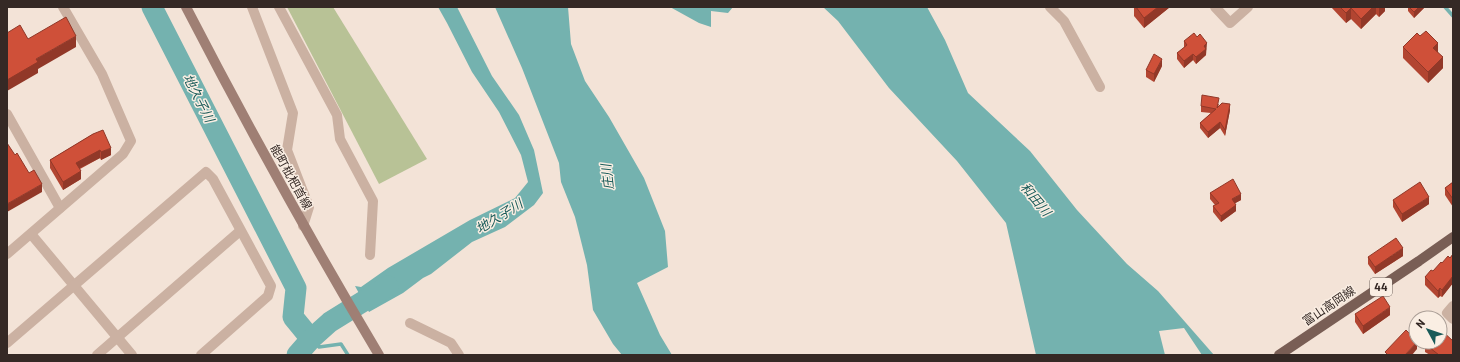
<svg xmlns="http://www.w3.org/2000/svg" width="1460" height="362" font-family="Barlow,'Noto Sans JP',sans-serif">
	<rect width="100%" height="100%" fill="#f3e3d7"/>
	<path fill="#b8c296" d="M287,7H333L427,159L379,184Z"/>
	<g fill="#74b2af">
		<path d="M438,7H457L492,76L519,115L534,150L543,193L534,205L505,227L472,242L431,274L423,278L403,293L369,312L355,286L361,287L388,268L470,220L515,198L528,182L521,155L499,112L472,72L447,23Z"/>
		<path d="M495,7H568L571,44L585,81L609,117L644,178L665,231L668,267L637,283L660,335L672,355H622L613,344L593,310L587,265L575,217L561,182L559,163L522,68Z"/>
		<path d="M670,7H733L728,13L711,11V27L699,23Z"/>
		<path d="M823,7H927L945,40L968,93L1030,151L1077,210L1127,264L1158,291L1214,355H1202L1184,328L1159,331L1165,355H1036L1006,223L957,161L889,88L838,21Z"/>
	</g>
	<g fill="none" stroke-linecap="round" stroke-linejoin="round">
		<g stroke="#74b2af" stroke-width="3.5">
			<path d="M1445,7L1453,16"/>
			<path d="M311,339L319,347L341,344L348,355"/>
		</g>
		<g stroke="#74b2af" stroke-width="21">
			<path d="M152,7L296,288L293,317L311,339"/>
			<path d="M297,355L311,339L330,322L388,286"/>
		</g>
		<g stroke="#cbb1a2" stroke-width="10">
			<path d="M252,7L293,113L287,150L309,207L303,226"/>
			<path d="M279,7L337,115L340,139L373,201L370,255"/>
			<path d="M1050,7L1064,21L1100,87"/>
			<path d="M1215,7L1230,23L1248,7"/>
			<path d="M7,114L60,208"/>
			<path d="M31,234L132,355"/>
			<path d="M7,254L123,154L131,141L102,74L63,7"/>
			<path d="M1453,306L1447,313L1453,319"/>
			<path d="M410,323L451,343L459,355"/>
			<path d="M7,343L206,172L213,179L271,286L268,296L201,355"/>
			<path d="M97,355L240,231"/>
		</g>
		<path stroke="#9f7f74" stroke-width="10" d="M186,7C247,125 311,241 379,355"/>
		<path stroke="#795e55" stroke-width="10" d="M1279,355L1419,261L1453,237"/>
	</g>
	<g fill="#b24531">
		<path d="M1134,7H1170L1144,28L1134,16Z"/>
		<path d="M1331,7H1385V11L1379,17L1376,14L1361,29L1351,19L1346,23Z"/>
		<path d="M1408,7H1425L1414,18L1408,11Z"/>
		<path d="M1420,36L1438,52L1443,68L1428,83L1403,58V47Z"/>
		<path d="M1184,41L1207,50H1206V55L1196,64L1193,60L1184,68L1177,59V53L1184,48Z"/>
		<path d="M1162,66L1154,82L1146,77V70Z"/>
		<path d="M1219,104L1218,107L1230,110L1225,136L1220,128L1208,138L1200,128V123L1211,113L1201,112V106Z"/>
		<path d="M93,134L111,155L101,160L100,158L80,169L81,179L63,190L50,168V160Z"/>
		<path d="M1453,182V207L1445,195V188Z"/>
		<path d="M1210,193L1241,200L1235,203L1236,211L1221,222L1213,212V206L1215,205L1210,199Z"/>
		<path d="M1393,200L1429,204L1402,222L1393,207Z"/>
		<path d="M1453,254V283L1442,297L1440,296L1438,298L1425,285V277L1450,258Z"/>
		<path d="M1403,256L1375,274L1368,264V257Z"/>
		<path d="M1355,314L1390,315L1363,334L1355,322Z"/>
		<path d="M1425,344L1453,355H1430L1425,352Z"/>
	</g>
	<g fill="#913828">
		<path d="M1158,7H1170L1144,28V18Z"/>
		<path d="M1373,7H1376V14L1361,29V19Z"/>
		<path d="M1379,7H1385V11L1379,17Z"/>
		<path d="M1419,7H1425L1414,18V12Z"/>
		<path d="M1351,8V19L1346,23V13Z"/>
		<path d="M76,36V47L38,69V73L7,91V80L36,59Z"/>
		<path d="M1207,43L1206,55L1196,64V57L1204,46Z"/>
		<path d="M1438,43V54L1433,48Z"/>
		<path d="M1193,54V60L1184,68V61Z"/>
		<path d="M1443,57V68L1428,83V72Z"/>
		<path d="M1162,59V66L1154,82V74Z"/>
		<path d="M1230,104V110L1225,136V130Z"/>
		<path d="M1220,122V128L1208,138V132Z"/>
		<path d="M111,148V155L101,160V152Z"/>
		<path d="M100,150V158L76,170V163Z"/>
		<path d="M81,171V179L63,190V182Z"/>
		<path d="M42,184V192L7,212V213V204Z"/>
		<path d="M1241,194V200L1232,205V199Z"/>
		<path d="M1429,197V204L1402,222V214Z"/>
		<path d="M1236,205V211L1221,222V216Z"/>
		<path d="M1403,248V256L1375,274V267Z"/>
		<path d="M1453,276V283L1442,297V290Z"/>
		<path d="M1440,288V296L1438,298V291Z"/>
		<path d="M1390,307V315L1363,334V326Z"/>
		<path d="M1417,342V349L1412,355H1405Z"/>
	</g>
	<g fill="#cf5039" stroke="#913828">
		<path d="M1136,7H1158L1144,18Z"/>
		<path d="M1340,7H1373L1361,19L1351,8L1346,13Z"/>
		<path d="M1409,7H1419L1414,12Z"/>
		<path d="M66,17L76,36L36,59L38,62L7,80V33L20,25L28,39Z"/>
		<path d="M1426,31L1438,43L1433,48L1443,57L1428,72L1403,47L1417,33L1420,36Z"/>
		<path d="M1194,33L1197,37L1200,34L1207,43L1204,46L1206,49L1196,57L1193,54L1184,61L1177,53L1187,45L1184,41Z"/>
		<path d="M1154,54L1162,59L1154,74L1146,70Z"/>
		<path d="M1202,95L1219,98L1217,108L1222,103L1230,104L1225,130L1220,122L1208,132L1200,123L1216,109L1201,106Z"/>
		<path d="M103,130L111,148L101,152L100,150L76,163L81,171L63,182L50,160L93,134Z"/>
		<path d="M7,143L15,155L17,153L29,173L34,170L42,184L7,204Z"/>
		<path d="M1233,179L1241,194L1232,199L1236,205L1221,216L1213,206L1219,203L1210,193Z"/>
		<path d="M1420,182L1429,197L1402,214L1393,200Z"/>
		<path d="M1453,182V199L1445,188Z"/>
		<path d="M1396,238L1403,248L1375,267L1368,257Z"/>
		<path d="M1453,254V276L1442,290L1440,288L1438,291L1425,277L1431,270L1433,271L1441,262L1442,263L1448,256L1450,258Z"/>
		<path d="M1383,296L1390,307L1363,326L1355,314Z"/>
		<path d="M1440,329L1453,341V355H1439L1425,344L1427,342H1440Z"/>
		<path d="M1406,330L1416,340V342H1417L1405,355H1388L1385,352Z"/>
	</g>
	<g text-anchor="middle" stroke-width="3" stroke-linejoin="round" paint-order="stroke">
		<rect fill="#faeee3" stroke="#70645e" stroke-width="1" x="1370" y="278" width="22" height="18" rx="3"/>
		<g font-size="11" font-weight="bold" fill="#352925">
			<text x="1381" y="291">44</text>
		</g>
		<g font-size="12" fill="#352925" stroke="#faeee3">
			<text transform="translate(291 177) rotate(61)" y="4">能町枇杷首線</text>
			<text transform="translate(1329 306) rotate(-34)" y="4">富山高岡線</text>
		</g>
		<g font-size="13" font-style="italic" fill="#185a58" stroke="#faeee3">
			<text transform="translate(199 98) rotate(63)" y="5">地久子川</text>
			<text transform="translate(607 177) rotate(-97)" y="5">庄川</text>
			<text transform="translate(1036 199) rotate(50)" y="5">和田川</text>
			<text transform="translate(499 216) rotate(-32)" y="5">地久子川</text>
		</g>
	</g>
	<rect width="1460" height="362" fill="none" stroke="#352925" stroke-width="16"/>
	<g transform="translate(1428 330) rotate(310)"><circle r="19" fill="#faeee3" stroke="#ab9f97"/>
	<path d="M0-3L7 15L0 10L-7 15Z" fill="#185a58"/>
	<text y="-6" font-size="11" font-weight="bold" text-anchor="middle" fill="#352925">N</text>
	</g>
</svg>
